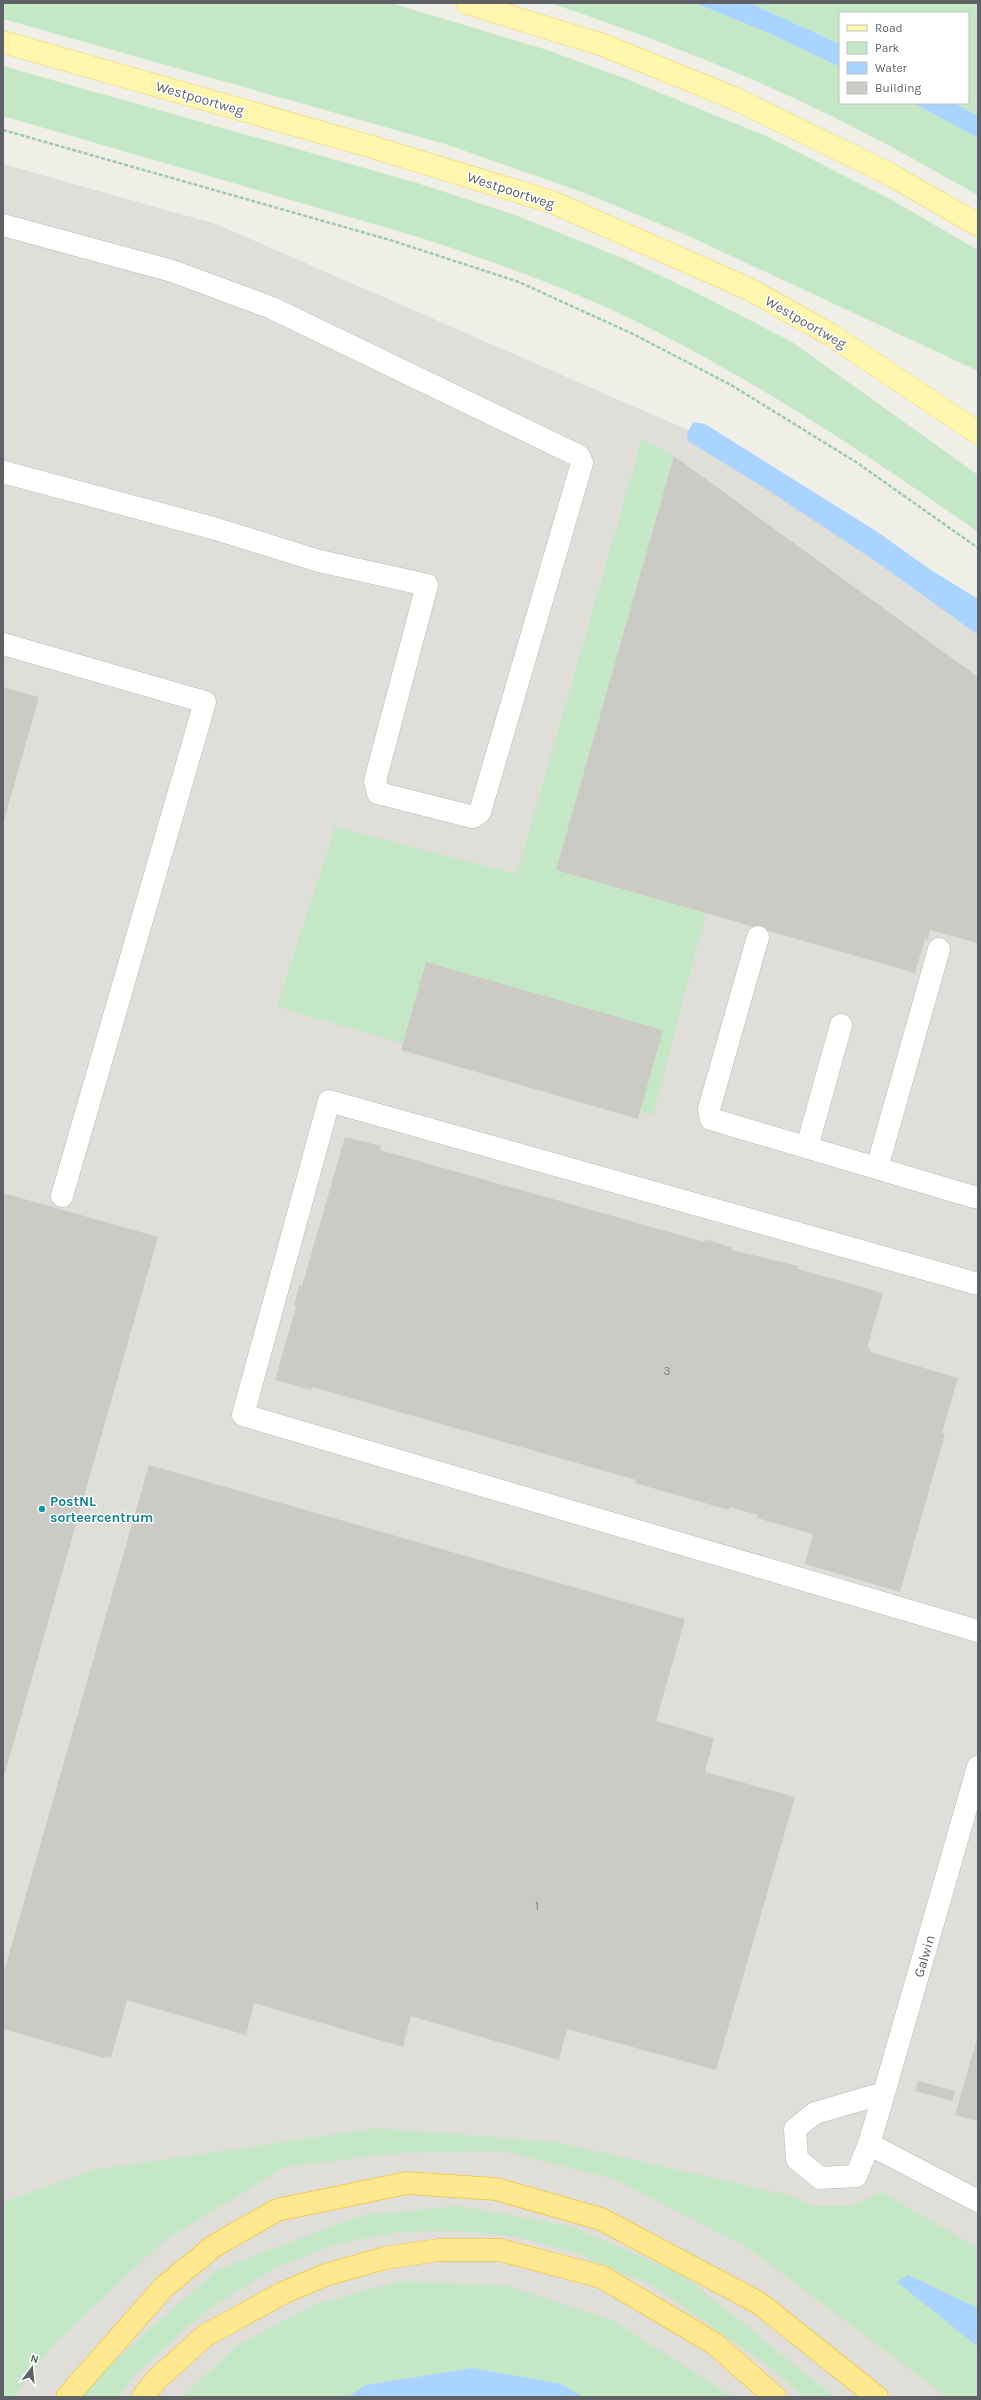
<svg xmlns="http://www.w3.org/2000/svg" width="981" height="2400" font-family="Karla,sans-serif">
	<rect width="100%" height="100%" fill="#f0efe7"/>
	<path fill="#dfded9" d="M3,164L216,224L736,451L978,627V2397H3Z"/>
	<g fill="#c4e8c6">
		<path d="M3,3H391L544,49L624,78L766,136L890,199L978,250V371L684,234L582,192L445,144L3,19Z"/>
		<path d="M550,3H695L766,32L840,67V103H913L978,138V195C939,174 901,151 861,131C761,79 657,39 550,3Z"/>
		<path d="M750,3H978V116L954,103H968V13H840V44Z"/>
		<path d="M3,66L414,182L515,215L627,260L695,292L792,342L978,475V532C869,456 756,380 635,321C565,287 492,261 418,237L3,116Z"/>
		<path d="M642,439L674,456L556,870L706,913L653,1115L277,1007L335,827L517,874Z"/>
		<path d="M378,2128L556,2142L793,2196L811,2206H852L881,2192L978,2248V2308L908,2275L978,2347V2397H947L745,2246L613,2179L502,2151L398,2153L285,2167L165,2240L55,2343L14,2397H3V2202L94,2170Z"/>
		<path d="M459,2206L571,2226L683,2275L835,2397H803L773,2369L655,2287L576,2253L517,2237L464,2231L400,2232L337,2244L275,2268L206,2311L134,2375L118,2397H80L96,2377L217,2270L359,2216Z"/>
		<path d="M402,2281L507,2286L614,2321L733,2397H182L239,2344L316,2304Z"/>
	</g>
	<g fill="#a8d4ff">
		<path d="M695,3H750L840,44V67L766,32Z"/>
		<path d="M913,103H954L978,116V138Z"/>
		<path d="M693,422L705,424L876,531L931,570L978,599V635L884,567L765,488L688,441L687,434Z"/>
		<path d="M908,2275L978,2308V2347L897,2282Z"/>
		<path d="M473,2368L561,2384L583,2397H348L366,2385Z"/>
	</g>
	<g fill="#cccac4">
		<path d="M674,456L978,677V943L930,930L928,940L925,939L915,973L556,870Z"/>
		<path d="M3,687L39,697L3,824Z"/>
		<path d="M426,962L663,1030L638,1119L401,1050Z"/>
		<path d="M345,1137L381,1146L380,1150L704,1242L705,1239L733,1248L732,1250L798,1266V1269L883,1293L867,1348L870,1349V1352L958,1378L942,1433L945,1434L900,1592L805,1564L813,1534L757,1518L758,1515L730,1507L729,1510L635,1483L636,1480L312,1387L311,1390L275,1380L296,1307L294,1306L299,1287V1285L302,1286Z"/>
		<path d="M3,1193L158,1237L3,1780Z"/>
		<path d="M149,1465L685,1619L656,1721L714,1738L705,1772L795,1797L716,2070L567,2029L559,2060L411,2016L403,2047L254,2003L246,2035L127,2000L111,2058L105,2056L104,2058L3,2029V1975Z"/>
		<path d="M978,2035V2121L955,2115Z"/>
		<path d="M918,2081L955,2091L952,2101L915,2091Z"/>
	</g>
	<g fill="none" stroke-linecap="round" stroke-linejoin="round">
		<g stroke="#b7b9bd" stroke-width="23">
			<g id="minor">
				<path d="M3,225L172,271L272,308L579,456L582,463L480,812L473,817L378,793L375,781L427,585L319,561L213,528L3,472"/>
				<path d="M3,644L205,702L62,1196"/>
				<path d="M758,937L709,1109L711,1119L974,1197"/>
				<path d="M807,1147L841,1025"/>
				<path d="M877,1168L939,949"/>
				<path d="M978,1284L329,1101L243,1415L978,1631"/>
				<path d="M884,2093L815,2113L795,2129L797,2159L820,2178L856,2176L869,2144L884,2093L978,1767"/>
				<path d="M869,2144L978,2201"/>
			</g>
		</g>
		<g stroke="#f3d35e" stroke-width="23">
			<g id="major">
				<path d="M467,3L603,45L736,99L891,175L978,225"/>
				<path d="M3,42L369,146L552,202L749,289L833,336L978,433"/>
			</g>
		</g>
		<g stroke="#f7ba00" stroke-width="23">
			<g id="highway">
				<path d="M67,2397L164,2287L214,2246L277,2210L407,2183L496,2189L601,2219L759,2303L877,2397"/>
				<path d="M143,2397L156,2380L206,2335L283,2293L325,2275L385,2258L438,2250H500L602,2277L715,2344L775,2397"/>
			</g>
		</g>
		<path stroke="#9dc9ac" stroke-width="2.5" stroke-dasharray="4 2" stroke-linecap="butt" d="M3,130L390,240L519,282L635,335L731,385L856,462L978,548"/>
		<use href="#minor" stroke="#fff" stroke-width="22"/>
		<use href="#major" stroke="#fff7ad" stroke-width="22"/>
		<use href="#highway" stroke="#fee991" stroke-width="22"/>
	</g>
	<circle fill="#0f9aa8" stroke="#fff" stroke-width="1.5" cx="42" cy="1509" r="4"/>
	<g text-anchor="middle" stroke-width="3" stroke-linejoin="round" paint-order="stroke">
		<g font-size="12" fill="#7a7c7e">
			<text x="667" y="1375">3</text>
			<text x="537" y="1910">1</text>
		</g>
		<g font-size="14" fill="#5e6267" stroke="#fff">
			<text transform="translate(200 98) rotate(16)" y="5">Westpoortweg</text>
			<text transform="translate(511 190) rotate(18)" y="5">Westpoortweg</text>
			<text transform="translate(806 322) rotate(30)" y="5">Westpoortweg</text>
			<text transform="translate(924 1956) rotate(-74)" y="5">Galwin</text>
		</g>
		<g font-size="14" font-weight="bold" fill="#0d838f" stroke="#fff" text-anchor="start">
			<text x="50" y="1506">PostNL<tspan x="50" dy="16">sorteercentrum</tspan></text>
		</g>
	</g>
	<rect width="981" height="2400" fill="none" stroke="#5e6267" stroke-width="8"/>
	<rect x="839" y="12" width="130" height="92" fill="#ffffff" stroke="#bfc0c2"/>
	<rect x="847" y="25" width="20" height="6" fill="#fff7ad" stroke="#bfc0c2"/>
	<text x="875" y="32" font-size="12" fill="#5e6267">Road</text>
	<rect x="847" y="42" width="20" height="12" fill="#c4e8c6" stroke="#bfc0c2"/>
	<text x="875" y="52" font-size="12" fill="#5e6267">Park</text>
	<rect x="847" y="62" width="20" height="12" fill="#a8d4ff" stroke="#bfc0c2"/>
	<text x="875" y="72" font-size="12" fill="#5e6267">Water</text>
	<rect x="847" y="82" width="20" height="12" fill="#cccac4" stroke="#bfc0c2"/>
	<text x="875" y="92" font-size="12" fill="#5e6267">Building</text>
	<g transform="translate(32 2368) rotate(16)" stroke="#ffffff" stroke-width="3" paint-order="stroke">
	<path d="M0-3L7 15L0 10L-7 15Z" fill="#5e6267"/>
	<text y="-6" font-size="11" font-weight="bold" text-anchor="middle" fill="#5e6267">N</text>
	</g>
</svg>
